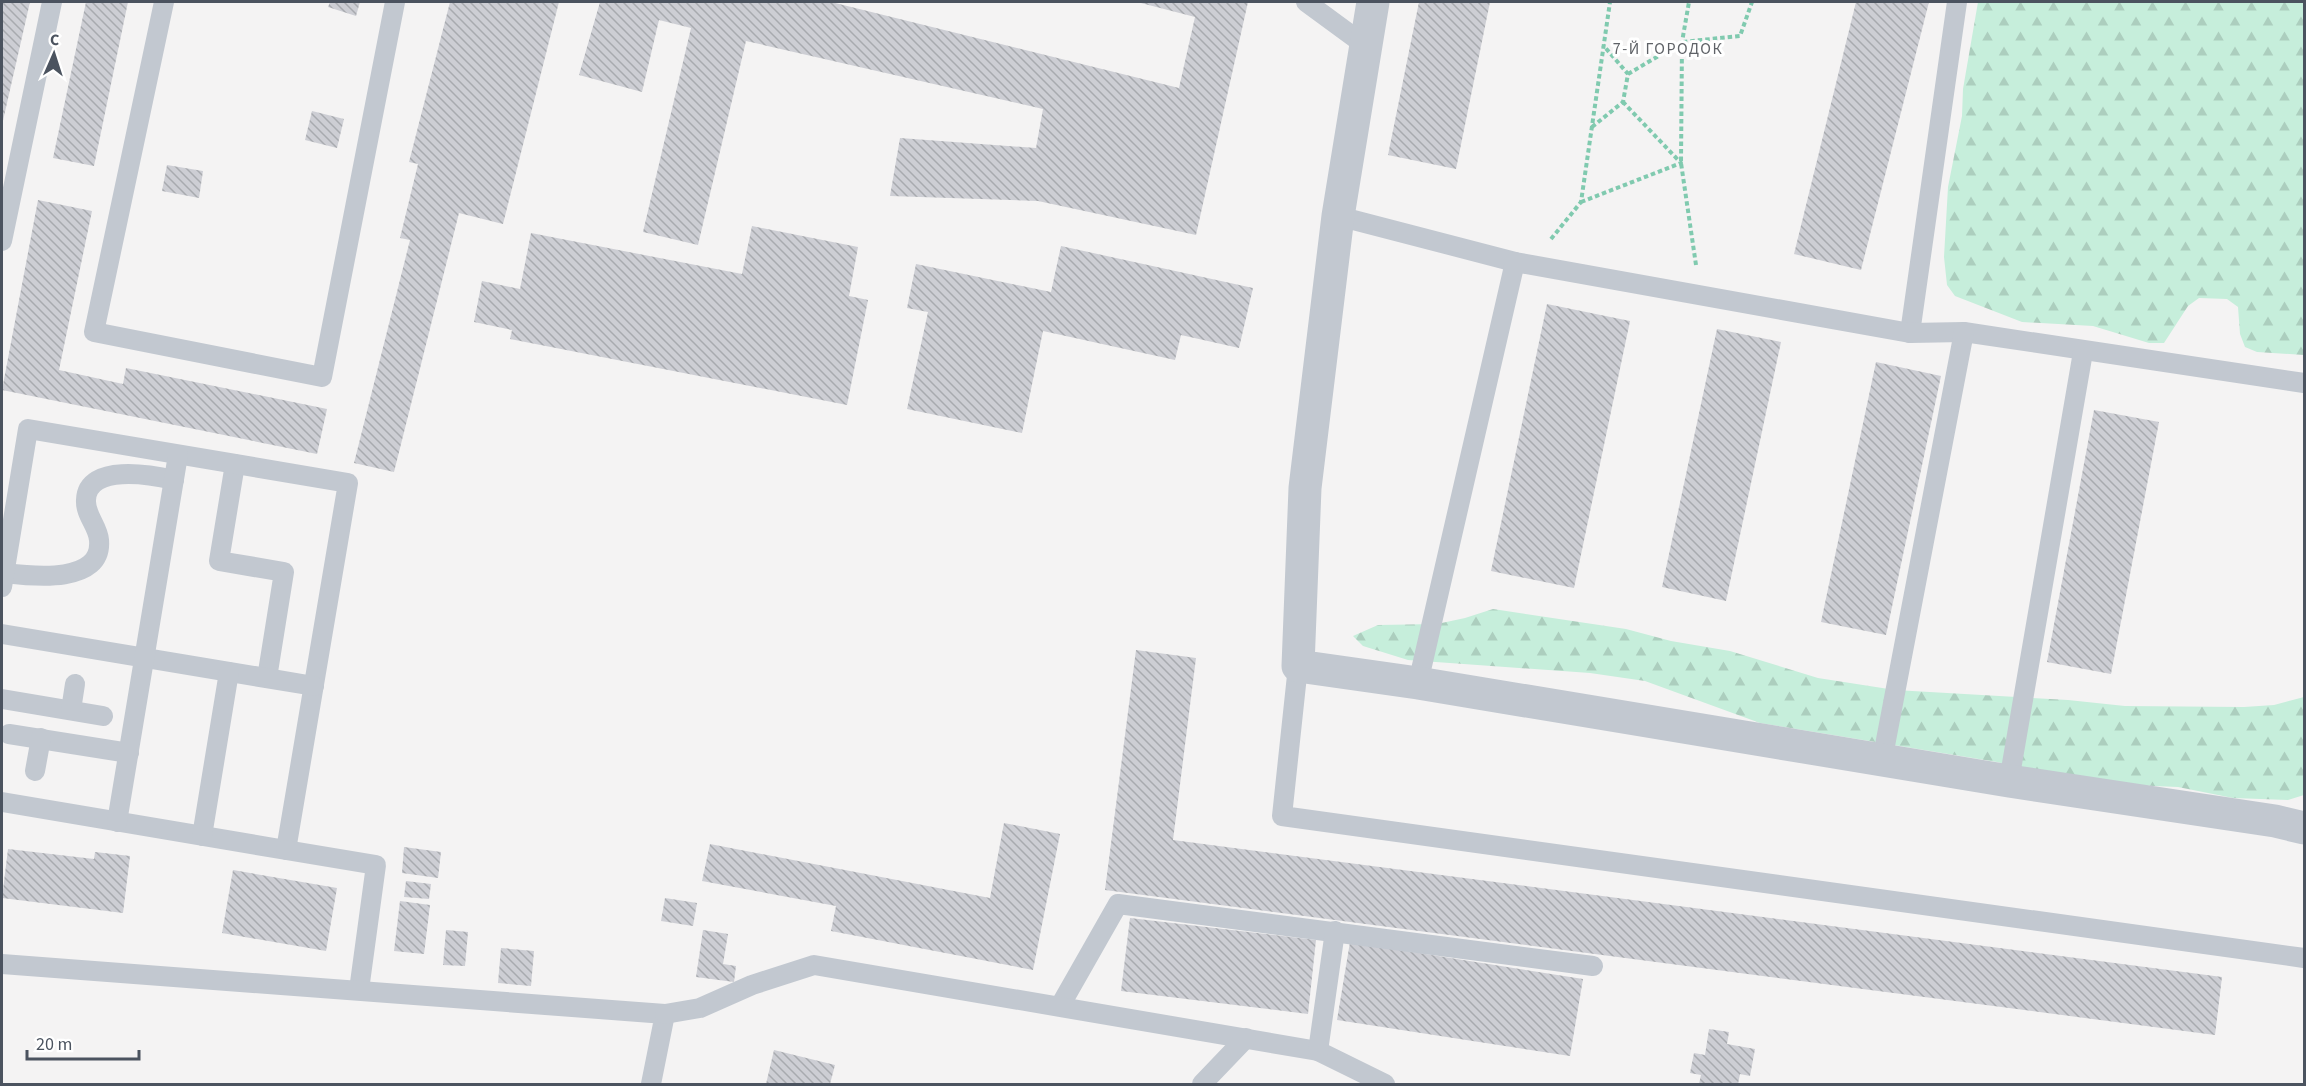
<svg xmlns="http://www.w3.org/2000/svg" width="2306" height="1086" font-family="'Source Sans 3',sans-serif">
	<defs>
		<pattern id="forest-firs" width="22" height="20" patternUnits="userSpaceOnUse" patternTransform="scale(1.5)"><rect width="22" height="20" fill="#c6eedb"/><path d="M5 1l3.5 6h-7zM16 11l3.5 6h-7z" fill="#accebe"/></pattern>
		<pattern id="building-back-hatch" width="6" height="6" patternUnits="userSpaceOnUse" patternTransform="scale(1.5)"><rect width="6" height="6" fill="#cdced4"/><path d="M-1 5l2 2M0 0l6 6M5-1l2 2" fill="none" stroke="#a8aaaf"/></pattern>
	</defs>
	<rect width="100%" height="100%" fill="#f4f3f3"/>
	<g fill="url(#forest-firs)">
		<path d="M1978,2H2304V355L2257,352L2245,347L2240,334L2238,307L2227,299L2199,298L2188,306L2164,343H2149L2093,326L2022,322L1955,296L1947,285L1944,257L1948,187L1962,116L1963,89Z"/>
		<path d="M1493,609L1626,629L1671,641L1730,651L1818,678L1895,690L2068,700L2125,706L2244,707L2274,705L2304,697V795L2288,800L2233,798L2178,787L2105,784L2064,778L1997,762L1760,723L1645,681L1590,673L1408,660L1363,646L1353,636L1378,625L1437,624L1465,618Z"/>
	</g>
	<g fill="url(#building-back-hatch)">
		<path d="M2,2H30L2,125Z"/>
		<path d="M86,2H128L94,166L53,158Z"/>
		<path d="M330,2H360L356,16L328,7Z"/>
		<path d="M450,2H559L503,224L459,213L394,472L354,463L410,240L400,238L418,164L409,162Z"/>
		<path d="M600,2H831L1179,88L1195,17L1137,2H1248L1196,235L1038,201L890,196L900,138L1036,148L1043,109L746,41L698,245L643,232L691,28L659,20L642,92L579,75Z"/>
		<path d="M1419,2H1490L1456,169L1388,155Z"/>
		<path d="M1856,2H1929L1861,270L1794,254Z"/>
		<path d="M312,111L344,119L337,148L305,140Z"/>
		<path d="M167,165L203,171L199,198L162,191Z"/>
		<path d="M38,200L92,211L59,370L123,384L126,368L327,409L317,454L2,390Z"/>
		<path d="M752,226L858,247L849,296L868,300L847,405L510,339L512,330L474,322L482,281L520,289L531,233L742,274Z"/>
		<path d="M1061,246L1253,288L1239,348L1181,335L1175,360L1043,331L1022,433L907,409L928,312L907,308L916,264L1051,292Z"/>
		<path d="M1547,304L1630,321L1574,588L1491,571Z"/>
		<path d="M1717,329L1781,342L1726,601L1662,587Z"/>
		<path d="M1876,362L1941,376L1886,635L1821,622Z"/>
		<path d="M2094,410L2159,422L2111,674L2047,662Z"/>
		<path d="M1136,650L1196,658L1173,840L2222,977L2215,1035L1105,890Z"/>
		<path d="M1004,823L1060,834L1033,970L831,931L836,906L702,881L710,844L990,898Z"/>
		<path d="M404,847L441,852L438,878L402,873Z"/>
		<path d="M8,849L94,859L95,852L130,856L123,913L2,898Z"/>
		<path d="M233,870L337,888L326,951L222,933Z"/>
		<path d="M406,881L431,884L429,899L404,897Z"/>
		<path d="M665,898L697,903L693,926L661,921Z"/>
		<path d="M400,901L430,905L424,954L394,951Z"/>
		<path d="M1130,918L1316,940L1308,1014L1121,991Z"/>
		<path d="M446,930L468,932L465,966L443,965Z"/>
		<path d="M703,930L728,934L723,964L736,966L734,982L696,977Z"/>
		<path d="M1350,942L1583,979L1570,1056L1337,1020Z"/>
		<path d="M501,948L534,951L531,986L498,983Z"/>
		<path d="M1709,1029L1729,1032L1727,1044L1755,1049L1750,1076L1740,1074L1738,1084H1699L1701,1075L1690,1073L1694,1053L1705,1055Z"/>
		<path d="M774,1050L835,1065L830,1084H766Z"/>
	</g>
	<g fill="none" stroke-linecap="round" stroke-linejoin="round">
		<g stroke="#80caaf" stroke-width="4" stroke-dasharray="4.5 3" stroke-linecap="butt">
			<path d="M1628,74L1682,42L1689,2"/>
			<path d="M1592,127L1623,102L1628,74L1603,45"/>
			<path d="M1581,202L1681,163L1623,102"/>
			<path d="M1551,239L1581,202L1610,2"/>
			<path d="M1696,265L1681,163L1682,42L1740,36L1752,2"/>
		</g>
		<g stroke="#c2c8d0" stroke-width="20">
			<path d="M164,2L94,332L322,377L395,2"/>
			<path d="M1306,2L1366,46"/>
			<path d="M1338,216L1515,262"/>
			<path d="M2,241L52,2"/>
			<path d="M1910,333L1957,2"/>
			<path d="M235,464L219,561L284,572L267,678"/>
			<path d="M4,573C31,576 103,585 99,540C98,526 85,515 86,500C87,463 152,475 174,480"/>
			<path d="M2,587L28,429L348,483L286,850L2,802"/>
			<path d="M2,634L314,686"/>
			<path d="M1298,666L1282,816L2304,958"/>
			<path d="M1418,683L1515,262L1910,333L1964,332L2304,383"/>
			<path d="M2,699L103,716"/>
			<path d="M71,710L75,684"/>
			<path d="M9,734L129,753"/>
			<path d="M1882,761L1964,332"/>
			<path d="M35,771L41,738"/>
			<path d="M2009,781L2083,352"/>
			<path d="M117,822L178,455"/>
			<path d="M202,836L229,672"/>
			<path d="M286,850L376,865L359,990"/>
			<path d="M2,964L665,1014L651,1084"/>
			<path d="M1060,1006L1118,904L1593,966"/>
			<path d="M665,1014L700,1008L752,985L814,965L1318,1051L1385,1084"/>
			<path d="M1318,1051L1335,931"/>
			<path d="M1202,1084L1246,1038"/>
		</g>
		<path stroke="#c2c8d0" stroke-width="33" d="M1373,2L1338,216L1305,488L1298,666L1418,683L2009,781L2275,821L2304,828"/>
	</g>
	<g text-anchor="middle" stroke-width="6" stroke-linejoin="round" paint-order="stroke">
		<g font-size="16" letter-spacing="1.5" fill="#5f6267" stroke="#fff">
			<text x="1668" y="54">7-Й ГОРОДОК</text>
		</g>
	</g>
	<rect width="2306" height="1086" fill="none" stroke="#4b535f" stroke-width="6"/>
	<g transform="translate(54 54) rotate(3)" stroke="#ffffff" stroke-width="4.5" paint-order="stroke">
	<path d="M0-4.5L10 22L0 15L-10 22Z" fill="#4b535f"/>
	<text y="-9" font-size="16" font-weight="bold" text-anchor="middle" fill="#4b535f">С</text>
	</g>
	<path d="M27 1050v9h112v-9" fill="none" stroke="#4b535f" stroke-width="3"/>
	<text x="36" y="1050" font-size="18" fill="#4b535f" stroke="#ffffff" stroke-width="4.5" paint-order="stroke">20 m</text>
</svg>
